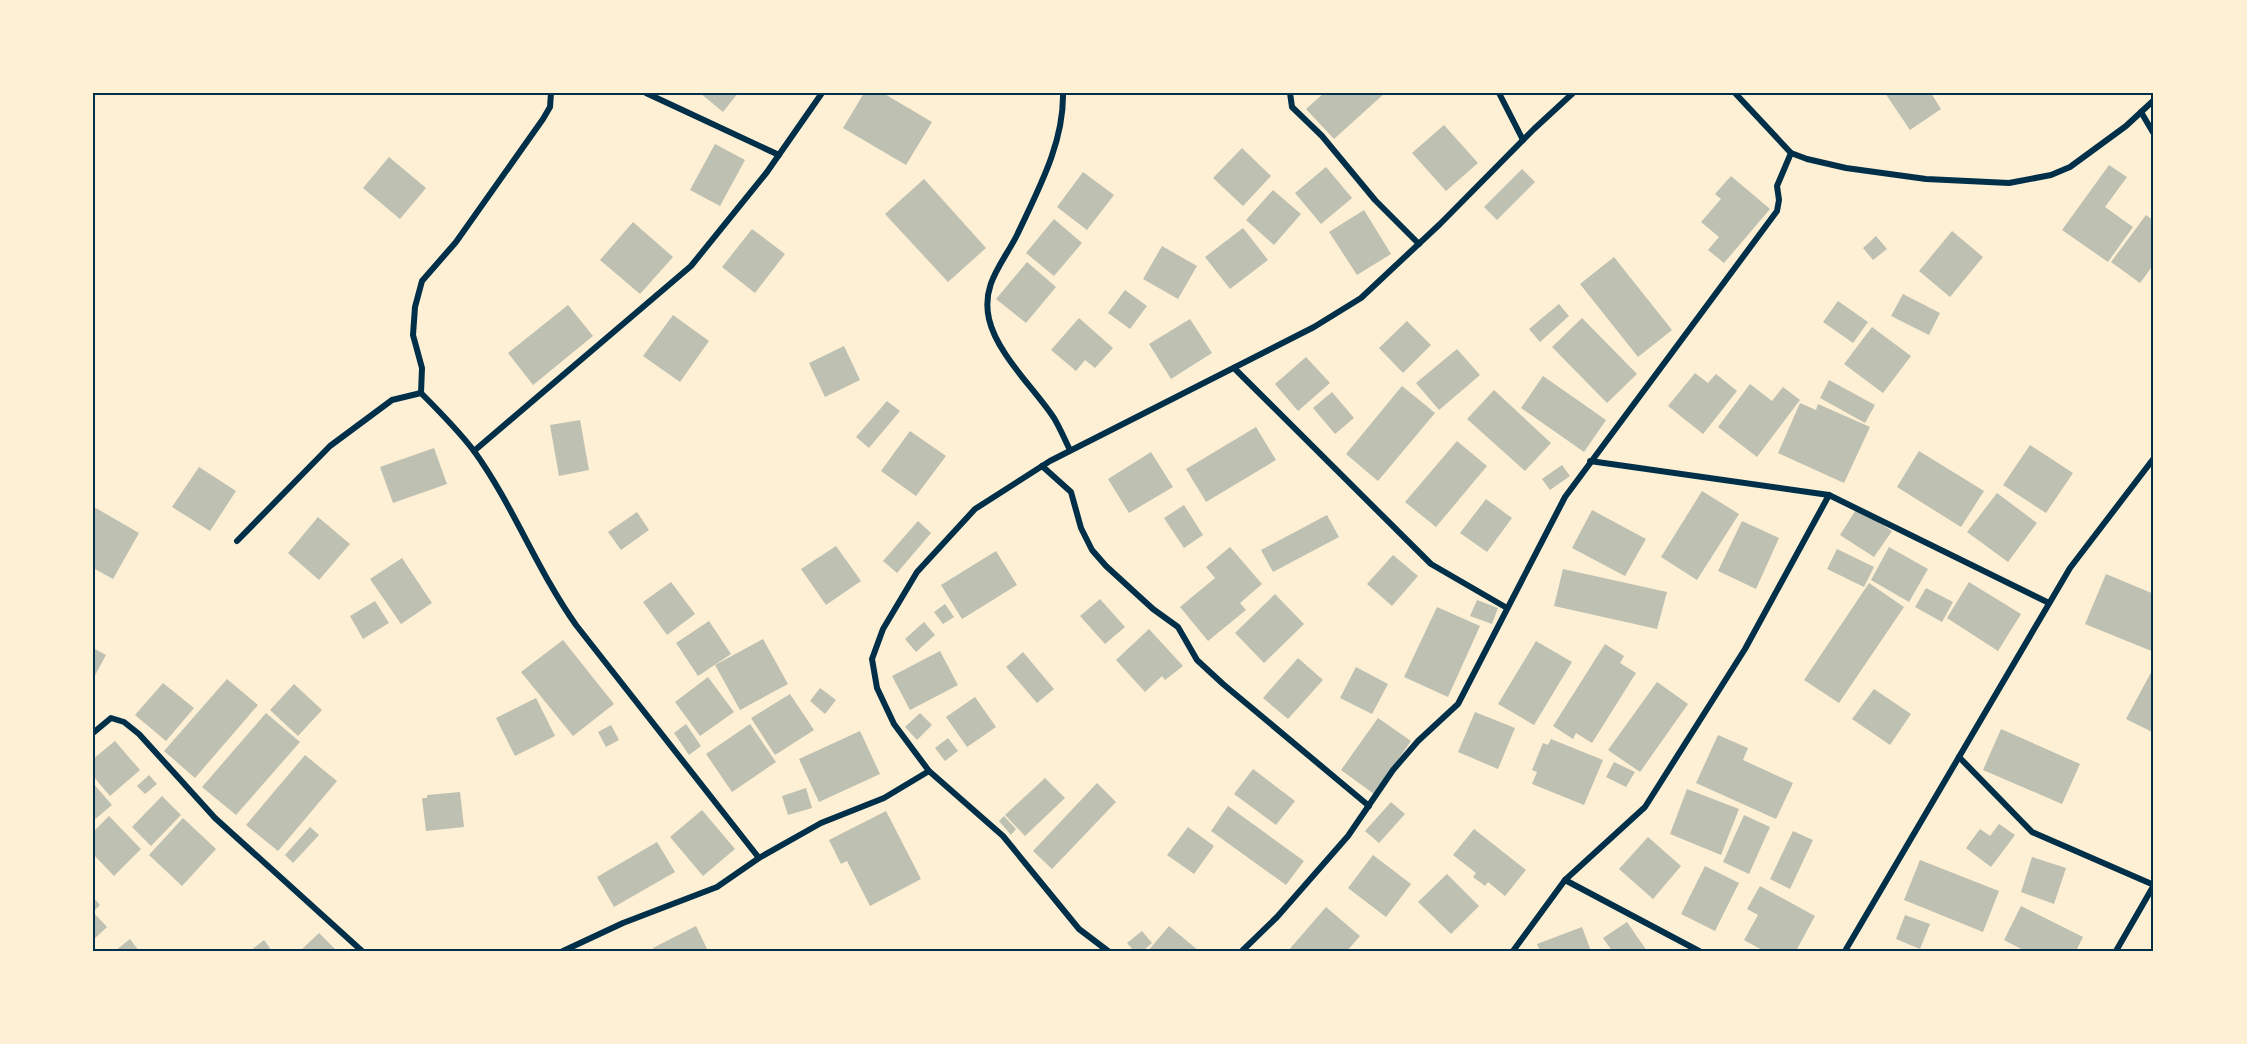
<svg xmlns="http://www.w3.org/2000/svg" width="2247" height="1044" font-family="'Fira Sans',sans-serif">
	<rect width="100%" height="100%" fill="#fdf0d5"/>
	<g fill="#bec0b2">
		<path d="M700,93H738L723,112Z"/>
		<path d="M864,93H883L932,122L906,165L843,128Z"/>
		<path d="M1324,93H1385L1334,139L1306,109Z"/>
		<path d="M1885,93H1931L1941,109L1910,130Z"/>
		<path d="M1444,125L1478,163L1446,191L1412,153Z"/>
		<path d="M715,144L745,160L720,206L690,190Z"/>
		<path d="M1242,148L1271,176L1243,206L1213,178Z"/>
		<path d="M389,157L426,188L400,219L363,188Z"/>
		<path d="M2109,165L2127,177L2105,207L2133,227L2108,262L2062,230Z"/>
		<path d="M1326,167L1352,198L1321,224L1295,193Z"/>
		<path d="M1522,169L1535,182L1497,220L1484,207Z"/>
		<path d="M1083,172L1114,195L1087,230L1057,207Z"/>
		<path d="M1731,176L1770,209L1724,263L1708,250L1719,237L1701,222L1721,199L1715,194Z"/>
		<path d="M924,179L986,248L948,282L885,214Z"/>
		<path d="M1273,190L1301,214L1274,245L1246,220Z"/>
		<path d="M1364,210L1391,254L1357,275L1329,232Z"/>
		<path d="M2146,215L2154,221V264L2140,283L2111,262Z"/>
		<path d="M1054,219L1082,243L1054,276L1026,253Z"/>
		<path d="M633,222L673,257L640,294L600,260Z"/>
		<path d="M1243,228L1268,260L1230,289L1205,257Z"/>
		<path d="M752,229L785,254L755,293L722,267Z"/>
		<path d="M1952,231L1983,257L1950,297L1919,271Z"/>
		<path d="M1876,236L1887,249L1873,260L1863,248Z"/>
		<path d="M1162,246L1197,266L1178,299L1143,279Z"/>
		<path d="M1614,257L1672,330L1638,357L1580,284Z"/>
		<path d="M1027,262L1056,287L1026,323L996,299Z"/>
		<path d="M1125,290L1147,306L1130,329L1108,313Z"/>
		<path d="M1903,294L1940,313L1929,335L1891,316Z"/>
		<path d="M1838,301L1868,322L1853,343L1823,322Z"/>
		<path d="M1559,304L1569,316L1540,342L1529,329Z"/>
		<path d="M568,305L593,336L533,385L508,353Z"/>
		<path d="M673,315L709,341L680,382L643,356Z"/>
		<path d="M1079,318L1113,348L1095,368L1085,360L1076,371L1051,350Z"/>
		<path d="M1582,318L1637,374L1607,403L1552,347Z"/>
		<path d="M1190,319L1212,353L1171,379L1149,344Z"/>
		<path d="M1407,321L1431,345L1403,373L1379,348Z"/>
		<path d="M1872,327L1911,356L1883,393L1844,364Z"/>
		<path d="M844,346L860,380L825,397L809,363Z"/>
		<path d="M1457,349L1480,375L1439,410L1416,383Z"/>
		<path d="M1306,357L1330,383L1298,411L1275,384Z"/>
		<path d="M1695,373L1708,383L1716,374L1737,391L1703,434L1668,406Z"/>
		<path d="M1543,376L1606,420L1584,452L1521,408Z"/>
		<path d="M1829,380L1875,405L1865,423L1820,398Z"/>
		<path d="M1750,384L1772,401L1783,387L1800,400L1757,457L1718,427Z"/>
		<path d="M1402,386L1435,413L1378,481L1346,454Z"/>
		<path d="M1494,390L1551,443L1525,471L1467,419Z"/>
		<path d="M1332,392L1354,418L1335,434L1313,408Z"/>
		<path d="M887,401L900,411L869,448L856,437Z"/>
		<path d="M1800,403L1816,410L1818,404L1870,427L1844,483L1778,453Z"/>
		<path d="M580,420L589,470L559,476L550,425Z"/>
		<path d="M1256,427L1276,460L1206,502L1186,469Z"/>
		<path d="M910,431L946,456L916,496L881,471Z"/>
		<path d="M1457,441L1487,466L1436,527L1405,502Z"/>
		<path d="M2030,445L2073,473L2046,513L2003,485Z"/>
		<path d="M434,448L447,484L393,503L380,467Z"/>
		<path d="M1919,451L1984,491L1961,527L1897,487Z"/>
		<path d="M1151,452L1173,487L1129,513L1108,479Z"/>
		<path d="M1562,465L1570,476L1550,490L1542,479Z"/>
		<path d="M199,467L236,491L210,531L172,507Z"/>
		<path d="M1702,491L1739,514L1697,580L1661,557Z"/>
		<path d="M1997,493L2037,523L2008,562L1967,532Z"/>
		<path d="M1486,499L1512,518L1487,552L1460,533Z"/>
		<path d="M1184,505L1203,535L1184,548L1164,518Z"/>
		<path d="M94,507L139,533L113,579L93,568Z"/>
		<path d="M1857,508L1892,531L1874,557L1840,535Z"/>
		<path d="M1592,510L1646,539L1625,576L1572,548Z"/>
		<path d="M637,512L649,530L621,550L608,532Z"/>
		<path d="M1327,515L1339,537L1273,572L1261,550Z"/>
		<path d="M318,517L350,544L319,580L288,553Z"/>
		<path d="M918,521L931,533L897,573L883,561Z"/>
		<path d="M1742,521L1779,538L1756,589L1718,571Z"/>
		<path d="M836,546L861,581L826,605L801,569Z"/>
		<path d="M1230,547L1262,584L1240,603L1246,610L1208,641L1180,607L1215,578L1206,567Z"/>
		<path d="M1889,547L1928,569L1909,602L1871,580Z"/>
		<path d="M1837,549L1874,567L1864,587L1827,569Z"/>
		<path d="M996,551L1017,585L962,619L941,585Z"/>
		<path d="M1393,555L1418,576L1392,606L1367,584Z"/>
		<path d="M402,558L432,603L401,624L370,579Z"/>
		<path d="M1563,569L1667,592L1657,629L1554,606Z"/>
		<path d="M2106,574L2154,594V652L2085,624Z"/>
		<path d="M671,582L695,614L667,635L643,602Z"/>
		<path d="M1969,582L2021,614L1998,651L1947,618Z"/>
		<path d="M1869,583L1904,607L1839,703L1804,680Z"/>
		<path d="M1926,588L1953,602L1942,622L1915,607Z"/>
		<path d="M1275,594L1304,624L1264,663L1235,633Z"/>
		<path d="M1100,599L1125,627L1105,644L1080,616Z"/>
		<path d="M1477,600L1498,608L1492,624L1470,616Z"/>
		<path d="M375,601L389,623L363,639L350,616Z"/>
		<path d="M945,604L954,617L943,624L934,612Z"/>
		<path d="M1437,607L1480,626L1448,697L1404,677Z"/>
		<path d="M709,621L731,654L698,676L676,643Z"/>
		<path d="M924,622L935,635L916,652L905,639Z"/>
		<path d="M1149,629L1183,666L1165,680L1162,676L1145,692L1116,660Z"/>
		<path d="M763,639L788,684L740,710L715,665Z"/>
		<path d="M563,640L614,704L573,736L521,672Z"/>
		<path d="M1536,641L1572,662L1534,725L1498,704Z"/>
		<path d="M1605,644L1624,656L1620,663L1636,673L1592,743L1576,733L1573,739L1553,726Z"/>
		<path d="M93,648L106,655L93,679Z"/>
		<path d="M940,651L958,685L910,710L892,676Z"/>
		<path d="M1023,652L1054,689L1037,703L1006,667Z"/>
		<path d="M1298,658L1323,680L1288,719L1263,698Z"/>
		<path d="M1356,667L1388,684L1372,714L1340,698Z"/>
		<path d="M2154,667V733L2126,719Z"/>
		<path d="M708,677L734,712L700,736L675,702Z"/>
		<path d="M227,679L258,705L195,778L164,751Z"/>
		<path d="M1657,682L1688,704L1640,772L1608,750Z"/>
		<path d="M163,683L194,708L166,741L135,715Z"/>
		<path d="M294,684L322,710L298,736L270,710Z"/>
		<path d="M820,688L836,700L825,714L810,701Z"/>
		<path d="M1874,689L1911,714L1890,745L1852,719Z"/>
		<path d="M790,694L814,730L775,755L751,718Z"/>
		<path d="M975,697L996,727L967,747L946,717Z"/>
		<path d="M536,698L555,736L515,756L496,718Z"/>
		<path d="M1475,712L1515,728L1498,769L1458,752Z"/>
		<path d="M266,713L300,742L236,815L202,787Z"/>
		<path d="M920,713L932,725L917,740L905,727Z"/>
		<path d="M1378,718L1411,741L1374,794L1341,770Z"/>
		<path d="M686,724L701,746L689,755L674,733Z"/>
		<path d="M750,724L776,762L732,792L706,754Z"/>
		<path d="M611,725L619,740L606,747L598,732Z"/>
		<path d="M2001,729L2080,764L2062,804L1983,770Z"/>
		<path d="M860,731L880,774L819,802L799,759Z"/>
		<path d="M1718,735L1748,748L1743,760L1793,783L1776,819L1696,783Z"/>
		<path d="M948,738L958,751L945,761L935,748Z"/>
		<path d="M1551,739L1603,760L1584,805L1532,784L1537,772L1532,770L1543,743L1548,745Z"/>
		<path d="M115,741L140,770L110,796L93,776V759Z"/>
		<path d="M305,755L337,781L278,851L246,825Z"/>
		<path d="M1614,762L1635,772L1626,787L1606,777Z"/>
		<path d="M1253,769L1295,801L1276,825L1234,794Z"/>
		<path d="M149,775L157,784L145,794L137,786Z"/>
		<path d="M1045,778L1065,798L1025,836L1005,815Z"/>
		<path d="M93,783L112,805L93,821Z"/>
		<path d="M1097,783L1116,802L1052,869L1033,851Z"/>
		<path d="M806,788L812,808L788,815L782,796Z"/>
		<path d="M1687,789L1739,809L1721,855L1670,834Z"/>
		<path d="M460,792L464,827L426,831L422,798H427V795Z"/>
		<path d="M162,796L181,815L151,846L132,827Z"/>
		<path d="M1391,802L1405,814L1379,843L1365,831Z"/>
		<path d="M1228,806L1304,861L1286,885L1211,831Z"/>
		<path d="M702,810L735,849L703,876L670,837Z"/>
		<path d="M886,811L921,879L870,906L847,861L841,864L829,840Z"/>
		<path d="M1744,815L1770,827L1749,874L1723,862Z"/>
		<path d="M109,816L141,849L114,876L93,854V832Z"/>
		<path d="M1004,816L1016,829L1011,835L999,821Z"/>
		<path d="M183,818L216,849L182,886L149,855Z"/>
		<path d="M1999,824L2015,835L1991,867L1966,848L1980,829L1990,836Z"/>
		<path d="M310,827L319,835L293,863L285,855Z"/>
		<path d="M1188,827L1214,846L1194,874L1167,855Z"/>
		<path d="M1474,829L1526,870L1505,896L1488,882L1485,886L1473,877L1476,873L1453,855Z"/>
		<path d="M1793,831L1813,840L1790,889L1770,879Z"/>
		<path d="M1648,837L1681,866L1653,899L1619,869Z"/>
		<path d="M657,842L675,872L614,907L597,877Z"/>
		<path d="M1373,855L1411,884L1386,917L1348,888Z"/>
		<path d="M2032,857L2066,868L2054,904L2021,892Z"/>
		<path d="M1920,860L1999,891L1983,932L1904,900Z"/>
		<path d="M1705,866L1739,883L1715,931L1681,914Z"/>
		<path d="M1447,874L1479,906L1451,934L1418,902Z"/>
		<path d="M1760,886L1815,916L1796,951H1764L1744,940L1758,915L1747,909Z"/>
		<path d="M93,897L100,905L93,912L107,927L93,940Z"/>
		<path d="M2021,906L2083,937L2076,951H2025L2004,940Z"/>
		<path d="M1326,907L1360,936L1347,951H1288Z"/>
		<path d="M1905,915L1930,924L1920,949L1896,939Z"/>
		<path d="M1627,922L1647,951H1612L1603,938Z"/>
		<path d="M696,926L708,951H655L653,948Z"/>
		<path d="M1169,926L1199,951H1148Z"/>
		<path d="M1582,927L1591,951H1540L1537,944Z"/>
		<path d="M1142,931L1152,943L1143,951H1134L1127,943Z"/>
		<path d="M319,933L337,951H300Z"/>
		<path d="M130,939L139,951H115Z"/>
		<path d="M264,940L272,951H250Z"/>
	</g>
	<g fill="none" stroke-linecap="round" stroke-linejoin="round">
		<g stroke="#003049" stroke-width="6">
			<path d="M551,93L550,107L543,119L456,242L422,281L415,307L413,335L422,368L421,393C439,411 458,430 474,451C513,505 537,570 576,625L759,858"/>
			<path d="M646,93L779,155"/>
			<path d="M1063,93C1064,143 1038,190 1017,235C1003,263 981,284 989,319C997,354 1034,388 1054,418C1060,428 1065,440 1070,450"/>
			<path d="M1290,93L1292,107L1322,136L1375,200L1419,244"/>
			<path d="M1499,93L1523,140"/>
			<path d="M1735,93L1791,153L1807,159L1846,168L1926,179L2009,183L2051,175L2070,167L2126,126L2154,100"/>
			<path d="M2141,112L2154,134"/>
			<path d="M1234,368L1431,564L1507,608"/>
			<path d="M474,451L691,266L767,172L822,93"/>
			<path d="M1590,461L1829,495L2049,603"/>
			<path d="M1042,466L1071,492L1081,528L1092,550L1106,566L1153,609L1178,627L1197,660L1223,684L1369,806"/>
			<path d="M237,541L330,446L392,400L421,393"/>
			<path d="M93,733L111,718L124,722L139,734L215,818L362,951"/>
			<path d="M1959,757L2032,832L2154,885"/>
			<path d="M1565,880L1699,951"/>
			<path d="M563,951L623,923L717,887L759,858L821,823L884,798L929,771"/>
			<path d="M1108,951L1079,929L1003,836L929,771L894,724L877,688L872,659L883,629L917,572L975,509L1050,461L1314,327L1361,298L1440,224L1534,129L1573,93"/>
			<path d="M1242,951L1277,917L1348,836L1393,770L1418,741L1458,704L1565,497L1777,211L1779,200L1777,186L1791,153"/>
			<path d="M1513,951L1565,880L1645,807L1745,649L1829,495"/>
			<path d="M1845,951L2070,568L2154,458"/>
			<path d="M2116,951L2154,885"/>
		</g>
	</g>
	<rect width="2247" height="1044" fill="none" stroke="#fdf0d5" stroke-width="189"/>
	<rect x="94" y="94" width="2058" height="856" fill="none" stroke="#003049" stroke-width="2"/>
</svg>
